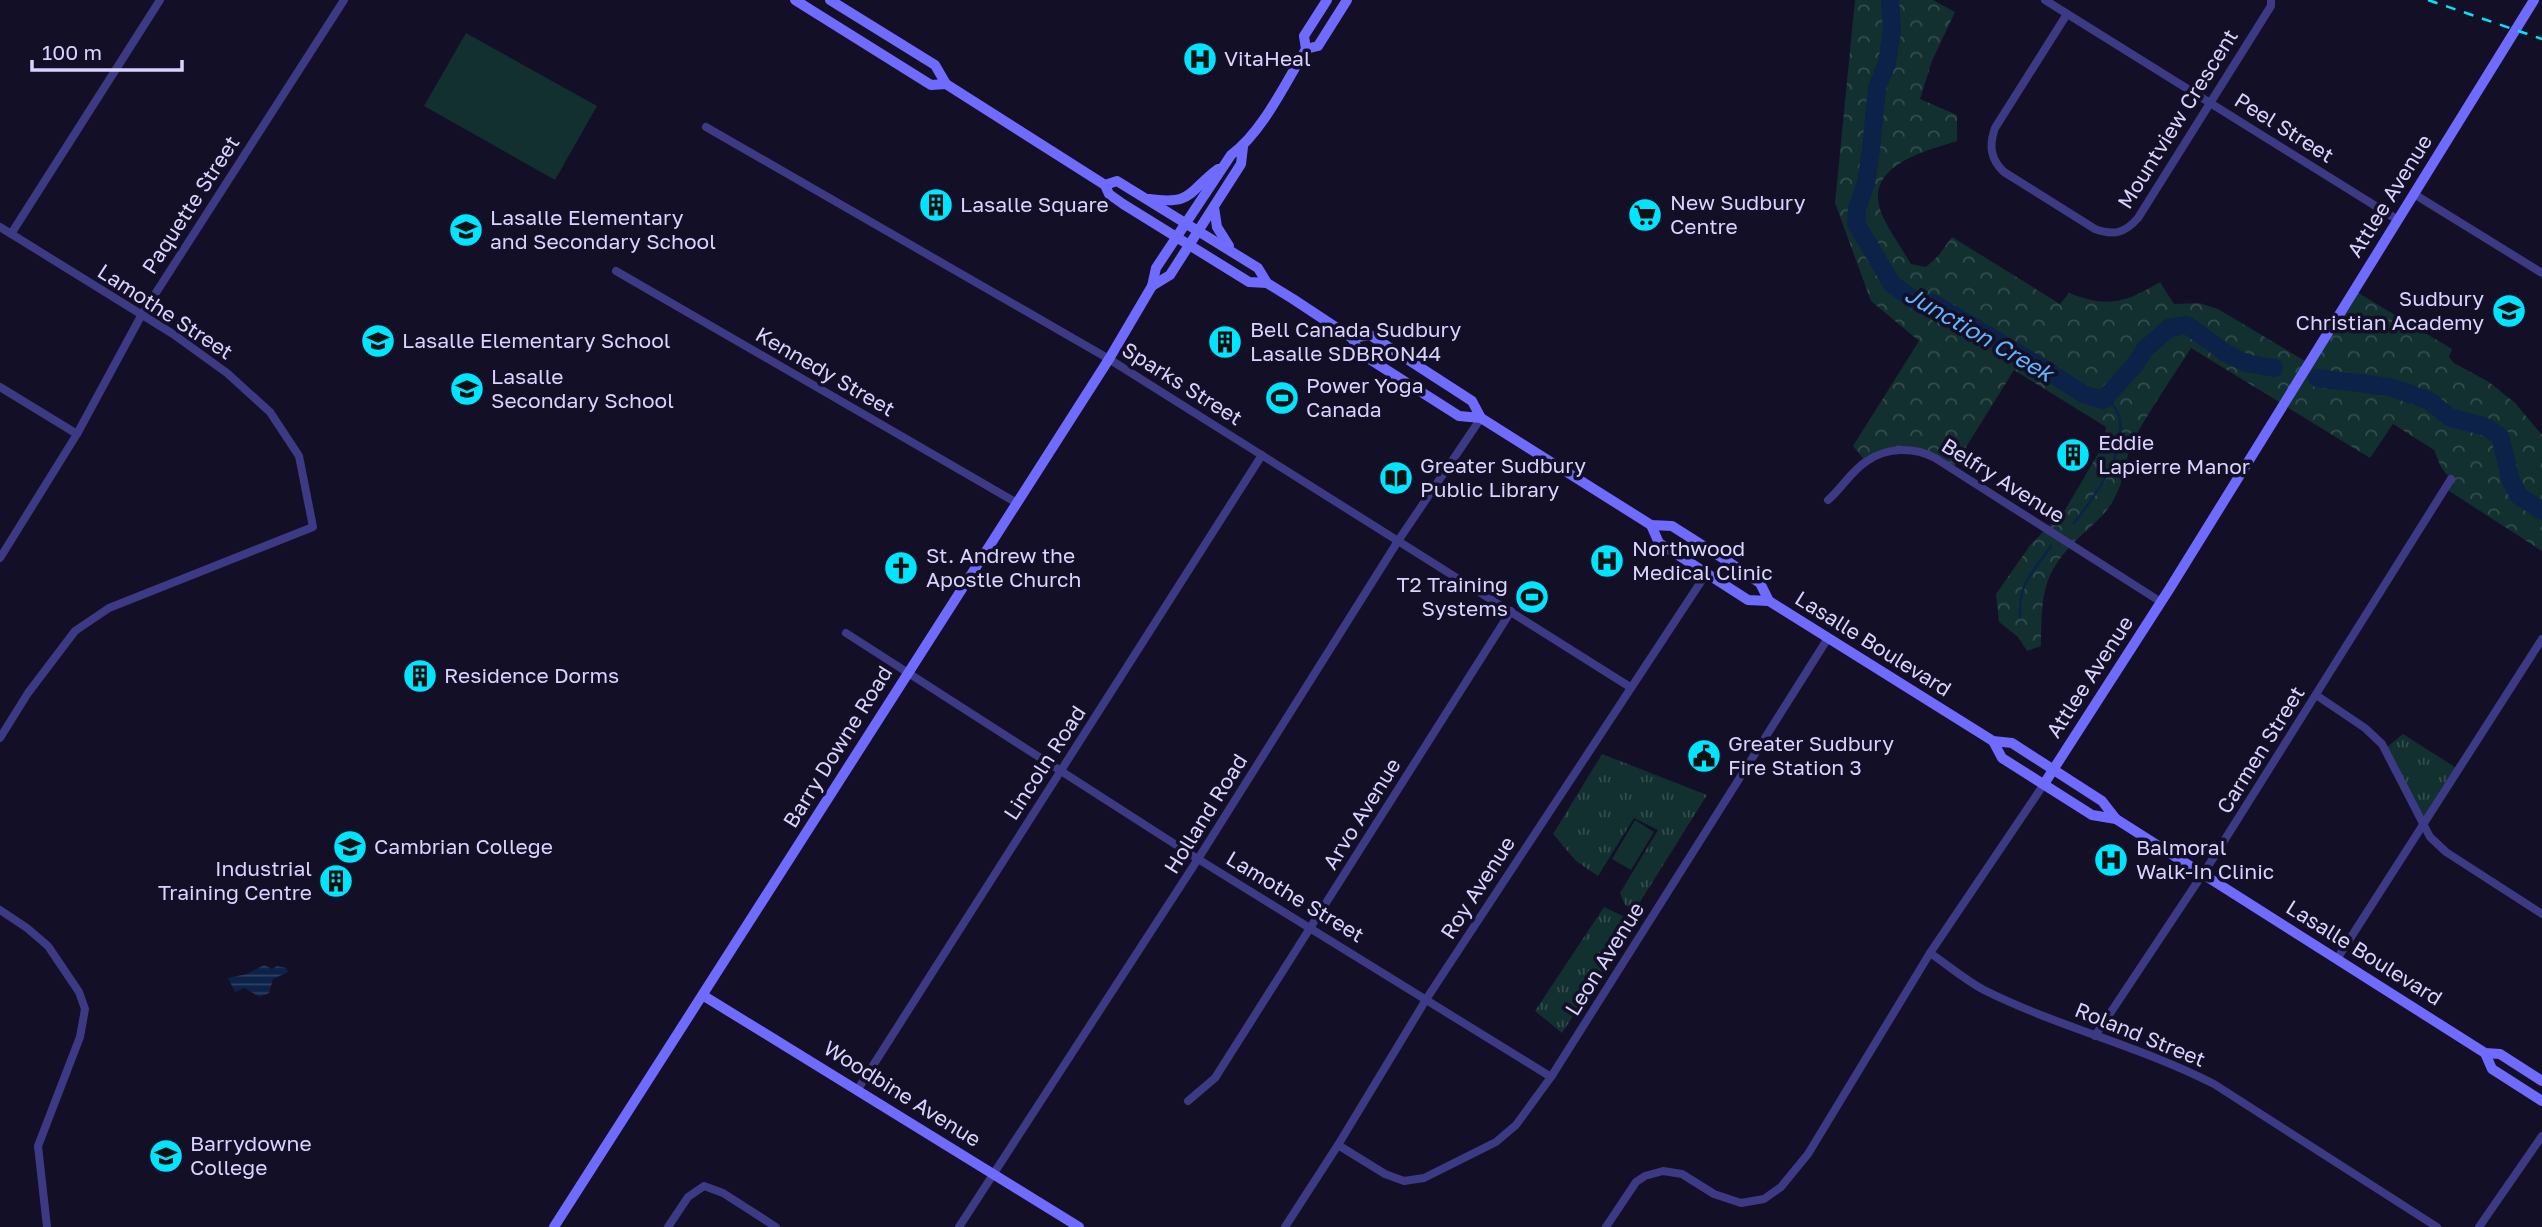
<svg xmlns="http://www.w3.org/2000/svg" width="2542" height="1227" font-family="'Golos Text',sans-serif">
	<defs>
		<pattern id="grass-tufts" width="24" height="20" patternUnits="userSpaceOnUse" patternTransform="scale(1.75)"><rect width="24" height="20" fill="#12302f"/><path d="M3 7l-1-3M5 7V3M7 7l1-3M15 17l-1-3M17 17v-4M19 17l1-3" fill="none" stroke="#344d4e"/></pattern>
		<pattern id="forest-crowns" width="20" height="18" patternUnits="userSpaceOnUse" patternTransform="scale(1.75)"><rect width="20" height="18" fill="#12302f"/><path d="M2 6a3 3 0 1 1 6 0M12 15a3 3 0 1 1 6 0" fill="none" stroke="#344d4e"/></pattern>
		<pattern id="water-rules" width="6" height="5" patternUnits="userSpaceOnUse" patternTransform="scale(1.75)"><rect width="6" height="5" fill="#0c2248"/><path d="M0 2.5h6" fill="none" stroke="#2f4163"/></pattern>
	</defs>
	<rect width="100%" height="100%" fill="#130f26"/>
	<g fill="url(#grass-tufts)">
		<path d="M2403,734L2458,769L2424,823L2386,748Z"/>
		<path d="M1602,754L1707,795L1635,910L1625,905L1620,893L1658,830L1634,818L1598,876L1576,861L1553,834Z"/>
		<path d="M1604,907L1627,918L1631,927L1562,1033L1535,1011Z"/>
	</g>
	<path fill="url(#forest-crowns)" d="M1855,0H1933L1955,12L1932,61L1920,99L1957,115V141C1922,152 1860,167 1883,217C1891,233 1902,249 1911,264L1926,267L1938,256L1952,237L2060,304L2069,293C2107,308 2125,303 2160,282L2174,304L2199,303L2218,309L2310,364L2355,291L2452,349L2449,357L2454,363L2489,382L2515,403L2542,435V551L2446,489L2451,480L2441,467L2434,450L2393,424L2370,458L2191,348C2172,378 2151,408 2134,439C2125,456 2125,478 2116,495C2109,511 2097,521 2085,532C2042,571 2042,591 2041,646L2027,651L2018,637L1999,622L1996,594L2031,544L2065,510L2102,447L2106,427L2014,370L1953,468L1916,449L1865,461L1853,446L1919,341L1871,301L1835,203Z"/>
	<g fill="#12302f">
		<path d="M466,33L597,106L555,180L424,106Z"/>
		<path d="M1635,820L1654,832L1631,870L1612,859Z"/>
	</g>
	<path fill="url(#water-rules)" d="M264,965L272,969L277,966L286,968L288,972L273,979L269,993L260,997L244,988L235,992L228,978L247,974Z"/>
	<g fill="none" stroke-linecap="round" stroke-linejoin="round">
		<g stroke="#0c2248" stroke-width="2.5">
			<path d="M2074,523C2095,496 2125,457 2120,420C2119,412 2111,403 2107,396"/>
			<path d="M2020,617C2019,580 2032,575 2051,546"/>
		</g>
		<g stroke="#0c2248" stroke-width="18">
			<path d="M1890,0L1892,31L1887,63L1877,88L1871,149L1866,183L1857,209L1856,223L1892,284L1921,305L1933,303L2048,371L2083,394L2103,400L2134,366L2145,349L2169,328L2187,325L2226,353L2246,363L2274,368"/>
			<path d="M2317,378L2390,387L2430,401L2449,417L2486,427L2500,436L2511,481L2519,496L2542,511"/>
		</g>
		<g stroke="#3d3a85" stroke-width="8">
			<path d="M2045,0L2398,220"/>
			<path d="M2067,14L1995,128C1989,145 1990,159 2004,172L2095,229C2114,236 2125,233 2138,218L2271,6V0"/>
			<path d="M706,127L1109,359L1630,687"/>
			<path d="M2414,194L2542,273"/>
			<path d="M0,227L173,334L227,373L270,412L299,456L313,527L109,608L75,631L28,693L0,738"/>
			<path d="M11,234L160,0"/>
			<path d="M616,271L1017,503"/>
			<path d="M0,387L77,434"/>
			<path d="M1828,500C1841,489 1852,470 1867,461C1887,447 1914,447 1935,458L2161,602"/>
			<path d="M0,558L77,434L141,316L344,0"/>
			<path d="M846,633L1198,859L1551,1077"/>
			<path d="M2316,695L2365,728L2382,744L2430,837L2446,852L2542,914"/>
			<path d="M0,910L27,928L48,946L79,992L85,1009L80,1037L38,1146L47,1227"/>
			<path d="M1930,953C1948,965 1965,980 1984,990C2058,1027 2140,1046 2214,1084L2437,1227"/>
			<path d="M2337,959L2542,639"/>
			<path d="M2095,1036L2212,860L2451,479"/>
			<path d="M858,1089L1262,455"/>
			<path d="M1188,1101L1215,1078L1511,611"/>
			<path d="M1338,1145L1385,1174L1404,1181L1424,1178L1496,1142L1516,1125L1551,1077L1828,638"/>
			<path d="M668,1227L688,1197L704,1186L723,1193L776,1227"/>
			<path d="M959,1227L1198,859L1398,541L1481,418"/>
			<path d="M1285,1227L1338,1145L1427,998L1706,574"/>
			<path d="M1606,1227L1636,1182L1645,1176L1663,1171L1682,1174L1714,1194L1741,1203L1764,1199L1781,1187L1808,1154L1930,953L2044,784"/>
			<path d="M2479,1227L2542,1136"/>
		</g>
		<g stroke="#6f6bff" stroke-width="10">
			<path d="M795,0L931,85L946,84"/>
			<path d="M830,0L935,65L946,84L1105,185L1109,194L1123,204L1249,282L1267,283L1293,299L1352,338L1360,353L1459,416L1481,418L1651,525L1672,526L1724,559L1760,583L1769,601"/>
			<path d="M1306,49L1318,46L1347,0"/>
			<path d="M1105,185L1117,181L1258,268L1267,283"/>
			<path d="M1149,199C1194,205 1187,192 1218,169"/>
			<path d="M1214,207L1217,227L1229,246"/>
			<path d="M1152,286L1170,275L1241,164L1243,147"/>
			<path d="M1352,338L1370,335L1472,401L1481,418"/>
			<path d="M1651,525L1659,543L1678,555L1748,600L1769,601L1993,741L2012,743L2102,801L2116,819L2485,1053L2500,1054L2542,1081"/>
			<path d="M1993,741L2002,758L2092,815L2116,819"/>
			<path d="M2044,784L2170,588L2534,0"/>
			<path d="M704,996L1079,1227"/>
			<path d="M2485,1053L2492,1069L2542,1101"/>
			<path d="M554,1227L1109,359L1152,286L1156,268L1231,155C1262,133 1286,82 1306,49L1304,36L1327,0"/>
		</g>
		<path stroke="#00e5ff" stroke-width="2.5" stroke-dasharray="10 9" stroke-linecap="butt" d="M2428,0L2542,39"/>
	</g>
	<defs>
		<g id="hospital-disc" transform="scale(1.75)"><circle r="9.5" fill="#00e5ff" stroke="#130f26"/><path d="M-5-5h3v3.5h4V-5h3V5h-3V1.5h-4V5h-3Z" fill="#111"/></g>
		<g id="building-disc" transform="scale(1.75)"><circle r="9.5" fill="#00e5ff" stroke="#130f26"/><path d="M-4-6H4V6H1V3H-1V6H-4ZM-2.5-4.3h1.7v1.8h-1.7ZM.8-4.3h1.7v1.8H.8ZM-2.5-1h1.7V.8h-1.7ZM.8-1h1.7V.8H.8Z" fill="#111"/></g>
		<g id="supermarket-disc" transform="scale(1.75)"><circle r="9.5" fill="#00e5ff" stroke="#130f26"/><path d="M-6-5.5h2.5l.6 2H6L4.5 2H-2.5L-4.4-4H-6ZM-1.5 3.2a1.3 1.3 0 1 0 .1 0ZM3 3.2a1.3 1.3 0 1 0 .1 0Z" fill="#111"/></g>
		<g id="school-disc" transform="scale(1.75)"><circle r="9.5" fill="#00e5ff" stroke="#130f26"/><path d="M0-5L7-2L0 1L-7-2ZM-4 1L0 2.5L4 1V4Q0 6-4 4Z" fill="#111"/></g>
		<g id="stadium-disc" transform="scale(1.75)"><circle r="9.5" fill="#00e5ff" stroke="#130f26"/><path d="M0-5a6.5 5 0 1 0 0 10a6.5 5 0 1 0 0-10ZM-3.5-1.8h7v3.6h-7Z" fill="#111"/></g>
		<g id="library-disc" transform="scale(1.75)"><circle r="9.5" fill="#00e5ff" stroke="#130f26"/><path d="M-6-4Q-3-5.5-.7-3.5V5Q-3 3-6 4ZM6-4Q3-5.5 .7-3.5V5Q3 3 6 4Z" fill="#111"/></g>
		<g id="church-disc" transform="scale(1.75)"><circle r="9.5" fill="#00e5ff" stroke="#130f26"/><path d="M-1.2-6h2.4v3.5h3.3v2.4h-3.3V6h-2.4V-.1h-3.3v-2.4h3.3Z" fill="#111"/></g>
		<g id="civic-disc" transform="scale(1.75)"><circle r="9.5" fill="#00e5ff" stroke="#130f26"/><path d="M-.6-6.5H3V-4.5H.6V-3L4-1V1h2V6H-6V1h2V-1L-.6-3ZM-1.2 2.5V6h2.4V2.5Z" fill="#111"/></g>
		<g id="university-disc" transform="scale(1.75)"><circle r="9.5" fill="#00e5ff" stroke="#130f26"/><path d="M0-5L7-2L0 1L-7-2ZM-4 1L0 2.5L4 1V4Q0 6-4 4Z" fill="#111"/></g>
	</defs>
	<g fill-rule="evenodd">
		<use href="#hospital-disc" x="1200" y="59"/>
		<use href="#building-disc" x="936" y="205"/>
		<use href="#supermarket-disc" x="1645" y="215"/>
		<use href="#school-disc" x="466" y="230"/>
		<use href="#school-disc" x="2509" y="311"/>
		<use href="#school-disc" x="378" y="341"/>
		<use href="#building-disc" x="1225" y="342"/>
		<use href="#school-disc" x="467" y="389"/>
		<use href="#stadium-disc" x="1282" y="398"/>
		<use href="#building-disc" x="2073" y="455"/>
		<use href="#library-disc" x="1396" y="478"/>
		<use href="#hospital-disc" x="1607" y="561"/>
		<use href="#church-disc" x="901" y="568"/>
		<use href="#stadium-disc" x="1532" y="597"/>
		<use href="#building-disc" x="420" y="676"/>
		<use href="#civic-disc" x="1704" y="756"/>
		<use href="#university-disc" x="350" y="847"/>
		<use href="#hospital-disc" x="2111" y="860"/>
		<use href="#building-disc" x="336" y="881"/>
		<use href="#school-disc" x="166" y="1156"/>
	</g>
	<g text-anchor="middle" stroke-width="7" stroke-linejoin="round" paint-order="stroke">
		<g font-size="21" fill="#d9d4ff" stroke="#130f26" text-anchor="start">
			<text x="1224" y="66">VitaHeal</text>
			<text x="1670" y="210">New Sudbury<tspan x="1670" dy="24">Centre</tspan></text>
			<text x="960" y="212">Lasalle Square</text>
			<text x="490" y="225">Lasalle Elementary<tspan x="490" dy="24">and Secondary School</tspan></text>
			<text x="2484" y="306" text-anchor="end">Sudbury<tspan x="2484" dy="24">Christian Academy</tspan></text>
			<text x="1250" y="337">Bell Canada Sudbury<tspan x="1250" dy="24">Lasalle SDBRON44</tspan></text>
			<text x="402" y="348">Lasalle Elementary School</text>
			<text x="491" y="384">Lasalle<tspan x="491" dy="24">Secondary School</tspan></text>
			<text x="1306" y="393">Power Yoga<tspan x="1306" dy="24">Canada</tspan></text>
			<text x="2098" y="450">Eddie<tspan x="2098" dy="24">Lapierre Manor</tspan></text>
			<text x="1420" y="473">Greater Sudbury<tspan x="1420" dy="24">Public Library</tspan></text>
			<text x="1632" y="556">Northwood<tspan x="1632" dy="24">Medical Clinic</tspan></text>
			<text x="926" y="563">St. Andrew the<tspan x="926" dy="24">Apostle Church</tspan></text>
			<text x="1508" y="592" text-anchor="end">T2 Training<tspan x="1508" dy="24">Systems</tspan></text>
			<text x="444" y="683">Residence Dorms</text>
			<text x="1728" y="751">Greater Sudbury<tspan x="1728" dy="24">Fire Station 3</tspan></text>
			<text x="374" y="854">Cambrian College</text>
			<text x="2136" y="855">Balmoral<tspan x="2136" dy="24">Walk-In Clinic</tspan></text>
			<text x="312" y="876" text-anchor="end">Industrial<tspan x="312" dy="24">Training Centre</tspan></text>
			<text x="190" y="1151">Barrydowne<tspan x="190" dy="24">College</tspan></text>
		</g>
		<g font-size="21" fill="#d9d4ff" stroke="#130f26">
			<text transform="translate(2178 119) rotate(-58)" y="7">Mountview Crescent</text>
			<text transform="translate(2284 128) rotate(32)" y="7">Peel Street</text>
			<text transform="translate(2390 196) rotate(-58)" y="7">Attlee Avenue</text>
			<text transform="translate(191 205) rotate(-57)" y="7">Paquette Street</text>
			<text transform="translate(165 312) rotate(33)" y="7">Lamothe Street</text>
			<text transform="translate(825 372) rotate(30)" y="7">Kennedy Street</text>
			<text transform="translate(1182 384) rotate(32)" y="7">Sparks Street</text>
			<text transform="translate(2003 481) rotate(32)" y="7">Belfry Avenue</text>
			<text transform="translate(1873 644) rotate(32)" y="7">Lasalle Boulevard</text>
			<text transform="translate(2090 677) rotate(-57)" y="7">Attlee Avenue</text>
			<text transform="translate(838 747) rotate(-58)" y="7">Barry Downe Road</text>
			<text transform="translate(2261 750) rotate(-58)" y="7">Carmen Street</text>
			<text transform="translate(1045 763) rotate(-57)" y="7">Lincoln Road</text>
			<text transform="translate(1206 814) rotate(-58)" y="7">Holland Road</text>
			<text transform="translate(1362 814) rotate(-58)" y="7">Arvo Avenue</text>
			<text transform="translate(1478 888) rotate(-57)" y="7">Roy Avenue</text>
			<text transform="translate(1295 897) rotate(31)" y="7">Lamothe Street</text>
			<text transform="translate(2364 953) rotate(32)" y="7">Lasalle Boulevard</text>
			<text transform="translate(1605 959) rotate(-58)" y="7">Leon Avenue</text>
			<text transform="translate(2140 1035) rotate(22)" y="7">Roland Street</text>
			<text transform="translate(902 1094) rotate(32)" y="7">Woodbine Avenue</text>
		</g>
		<g font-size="23" font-style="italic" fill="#62b6ff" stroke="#130f26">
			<text transform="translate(1979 334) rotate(30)" y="8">Junction Creek</text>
		</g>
	</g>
	<path d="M32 60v10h150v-10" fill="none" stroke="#d9d4ff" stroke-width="3.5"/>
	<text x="42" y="60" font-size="21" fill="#d9d4ff" stroke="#130f26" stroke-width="5" paint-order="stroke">100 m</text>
</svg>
